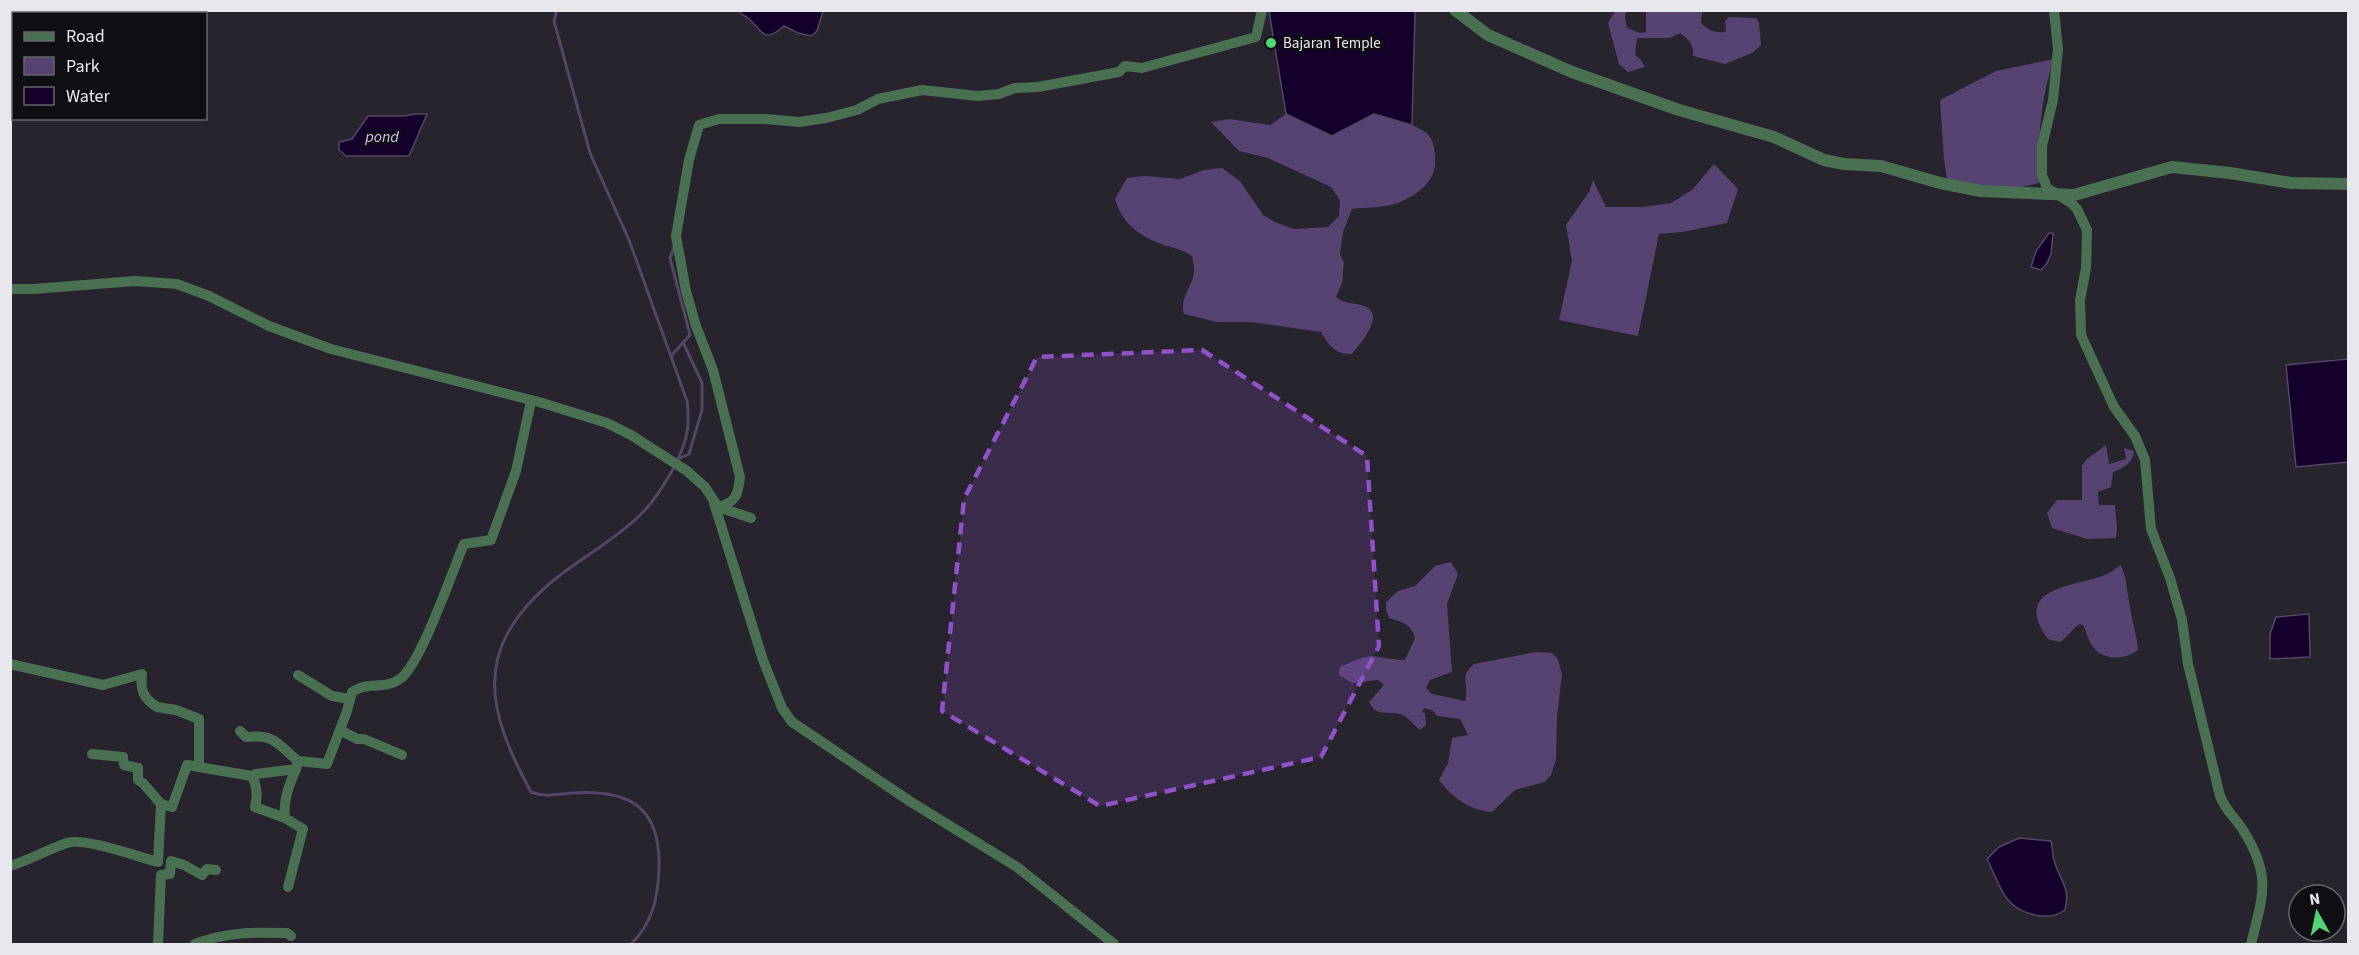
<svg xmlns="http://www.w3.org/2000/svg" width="2359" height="955" font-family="'Source Sans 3',sans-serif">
	<rect width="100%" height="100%" fill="#27242e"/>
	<g fill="#564371">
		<path d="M1616,10L1626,11L1625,18L1627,28L1640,33L1646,32V11H1702L1701,23C1709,31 1715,33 1726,32L1725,21L1729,17L1756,18L1759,23L1761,45L1752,53L1725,64L1693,56C1694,44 1689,40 1680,33L1670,38H1637L1635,55L1641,60L1645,67L1628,72L1619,64L1608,23Z"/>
		<path d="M2054,59C2040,99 2038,142 2039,183C2004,193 1982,186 1947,178L1944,160L1940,100L1996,71Z"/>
		<path d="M1286,114L1332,136L1374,114C1389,118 1408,121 1422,130C1433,136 1434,145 1435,157C1438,180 1418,195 1398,203C1385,208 1366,207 1352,209L1343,232L1340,255L1344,262L1342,283L1336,297C1345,305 1354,302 1364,306C1387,314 1360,344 1352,354C1336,355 1329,346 1321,332L1251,322H1217L1184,314C1179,297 1193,287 1194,271C1194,266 1193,261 1192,256C1183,249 1172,248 1161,244C1138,235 1122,223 1115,199L1127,178L1145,176L1180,179L1204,170L1222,168L1240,181L1263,215L1277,223L1294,229L1328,227L1339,216L1340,200L1331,187L1268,158L1239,151L1211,122L1229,119L1270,125Z"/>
		<path d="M1714,164L1738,189L1727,223L1682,232L1659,234L1638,336L1559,320L1572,261L1566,225L1589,192L1593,180L1606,207H1643L1671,203L1692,190Z"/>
		<path d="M2106,445L2109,464L2126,459L2124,448L2134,451C2132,464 2125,467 2113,472L2111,487L2098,492L2099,505H2115L2117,528L2116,538L2087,539L2052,528L2047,513L2057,500H2082V466L2087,459Z"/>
		<path d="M1451,562L1458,574L1447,604L1452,672L1430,680L1426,688L1432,694L1465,701C1470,685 1458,677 1474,664L1536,652L1552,653L1558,659L1562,674L1557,717L1556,760L1551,775L1545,782L1515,790L1492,812C1469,810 1453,798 1439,780L1448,763L1452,738L1468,735L1460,719L1437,716L1432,710L1424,708L1422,712L1425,713L1426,725L1420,730C1414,725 1407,716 1400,714C1386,711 1376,717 1369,702L1384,685L1378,680L1352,683L1339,675L1340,667C1352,662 1366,654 1379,657C1388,658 1395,660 1405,660L1415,638C1411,624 1402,622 1389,618L1386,610V602L1398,591L1415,586L1435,566Z"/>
		<path d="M2121,565C2127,580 2127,591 2130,607C2132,622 2137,635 2138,650C2124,661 2101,661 2091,644C2088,639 2086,632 2084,626L2080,624C2072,629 2069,636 2060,642L2048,639C2010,587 2075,587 2105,575C2111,573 2116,568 2121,565Z"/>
	</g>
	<g fill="#15002b" stroke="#554566" stroke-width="1.5">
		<path d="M738,11H823L817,31L811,36L798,33L784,26C763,44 764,32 750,20C746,16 742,15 738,11Z"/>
		<path d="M1269,11H1415L1412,125L1374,114L1332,136L1286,114Z"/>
		<path d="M416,114H427L409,156H346L339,150V142L352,139L368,116H403Z"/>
		<path d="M2049,233H2053L2051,254L2047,263L2041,270L2031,267L2036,251Z"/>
		<path d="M2348,359V462L2296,467L2286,365Z"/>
		<path d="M2309,614L2310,657L2270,659V634L2276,617Z"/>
		<path d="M2019,838L2051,841C2053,847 2052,854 2054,860C2059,880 2071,886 2065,910C2049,922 2022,915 2009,901C2000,892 1993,870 1987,859L1999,847Z"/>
	</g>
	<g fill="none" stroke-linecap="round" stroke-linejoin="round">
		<g stroke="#554566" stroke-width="3">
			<path d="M557,10L554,21L590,153L629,240L687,401C691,430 685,446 672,471C663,486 653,503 640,515C613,542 578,559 549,584C472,651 487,711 531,792C546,798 557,794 572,793C630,789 661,807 659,869C658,898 652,924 631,944"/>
			<path d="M671,356L690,335L670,258L674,247"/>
			<path d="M678,459L689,454L702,410V383L683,342"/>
		</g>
		<g stroke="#497050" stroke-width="10">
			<path d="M2054,10L2058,49L2053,100L2042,146V175L2047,188L2071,203L2077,209L2087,230L2086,268L2080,300L2081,335L2114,407L2135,436L2145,460L2151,529L2170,578L2182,620L2188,664L2220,796C2227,813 2235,817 2243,830C2272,876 2263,895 2251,944"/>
			<path d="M10,289H34L135,281L177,284L209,296L269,326L331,349L539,402L607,423L631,435L687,471L705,487L718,507L751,518"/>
			<path d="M714,503L763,660L782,708L792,722L911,802L1017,867L1114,944"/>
			<path d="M718,507C737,502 738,494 740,477L713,370L696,326L686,291L676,236L689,160L699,125L719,119H766L799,122L826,118L857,110L878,99L922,90L978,96L999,94L1015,88L1038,87L1119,72L1125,66L1142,68L1256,37L1262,10"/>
			<path d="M10,664L103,685L142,674C140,690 143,698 157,707L176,710L199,719V767"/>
			<path d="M298,675L332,696L350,699"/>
			<path d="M340,730L357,739H364L402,755"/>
			<path d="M240,731L246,737C276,734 277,744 298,761"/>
			<path d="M92,754L123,757L124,765L138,768V780L143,783L161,804"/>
			<path d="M252,776C257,786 258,796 255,807L285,818L303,829L288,887"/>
			<path d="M285,818C283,800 289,785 296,769"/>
			<path d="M10,866C30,860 48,849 67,843C84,837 138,857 158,862L161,804L172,807L187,765L252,776L256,774L296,769L298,761L327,764L347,711L352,692C368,681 384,690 400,679C421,664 452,572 464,544L491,540L516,471L531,401"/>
			<path d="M158,944L161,875L170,874L171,861L184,865L202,875L207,869L216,870"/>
			<path d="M195,944C226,932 255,932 287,933L291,936"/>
		</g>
		<path stroke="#497050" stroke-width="12" d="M1455,10L1488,35L1572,72L1679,110L1774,137L1824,160L1844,164L1881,166L1940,183L1981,191L2074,195L2172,167L2230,173L2291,183L2348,184"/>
	</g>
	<path fill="#9151c8" fill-opacity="0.2" stroke="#9151c8" stroke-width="4.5" stroke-dasharray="12 8" stroke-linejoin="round" d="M1202,350L1367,456L1379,646L1321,757L1100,806L942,711L964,499L1037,357Z"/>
	<circle fill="#51d674" stroke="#0f0e12" stroke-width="2" cx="1271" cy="43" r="6"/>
	<g text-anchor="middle" stroke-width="5" stroke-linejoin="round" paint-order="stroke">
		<g font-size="15" fill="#e9e7ee" stroke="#0f0e12" text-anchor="start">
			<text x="1283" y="48">Bajaran Temple</text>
		</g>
		<g font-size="16" font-style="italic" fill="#d4c1f3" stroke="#0f0e12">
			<text x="382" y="142">pond</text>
		</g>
	</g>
	<rect width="2359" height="955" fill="none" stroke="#e9e7ee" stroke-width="24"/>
	<rect x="12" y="12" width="195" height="108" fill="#0f0e12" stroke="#66656a" stroke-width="1.5"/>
	<rect x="24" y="32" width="30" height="9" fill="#497050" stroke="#66656a" stroke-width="1.5"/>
	<text x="66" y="42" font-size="18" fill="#e9e7ee">Road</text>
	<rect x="24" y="57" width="30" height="18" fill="#564371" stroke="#66656a" stroke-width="1.5"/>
	<text x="66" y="72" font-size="18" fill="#e9e7ee">Park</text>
	<rect x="24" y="87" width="30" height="18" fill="#15002b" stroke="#66656a" stroke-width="1.5"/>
	<text x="66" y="102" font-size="18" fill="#e9e7ee">Water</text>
	<g transform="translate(2317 913) rotate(351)"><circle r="28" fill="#0f0e12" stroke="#66656a" stroke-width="1.5"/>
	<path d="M0-4.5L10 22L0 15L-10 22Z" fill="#51d674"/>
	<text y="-9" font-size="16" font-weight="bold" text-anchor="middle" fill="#e9e7ee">N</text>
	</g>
</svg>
